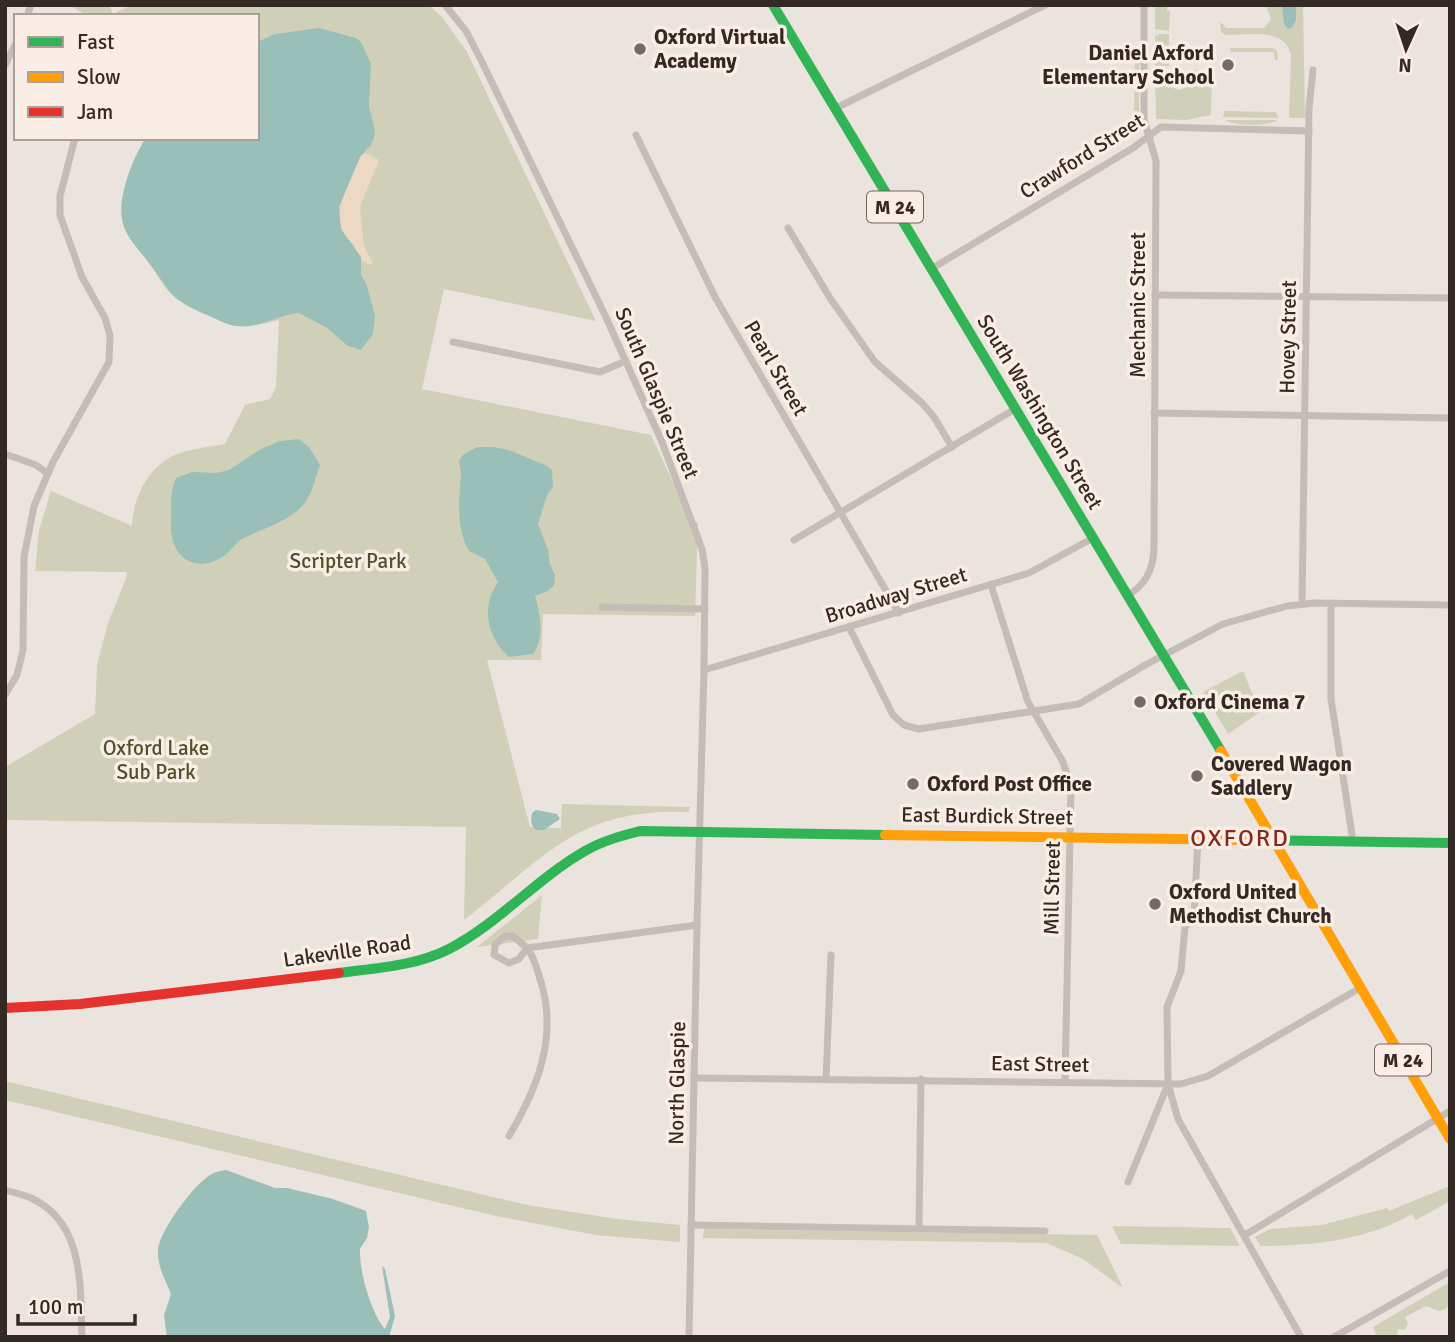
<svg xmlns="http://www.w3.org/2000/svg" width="1455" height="1342" font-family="Signika,sans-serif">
	<rect width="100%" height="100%" fill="#ebe3de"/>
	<g fill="#d0d0b8">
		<path d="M69,5H109L113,14L132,5H429L443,18L467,52L596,321L444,289L422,389L651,435L691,521L698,522L695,616L543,614L541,660H487L530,827L561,828L562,804L690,807L689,812C577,807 545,858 464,920L466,827L5,820V767L95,714L97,665L108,623L127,576L126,572L35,571L39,530L51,491L132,526C133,500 146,470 171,457C185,449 208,447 225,444L245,405L270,399L276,387L279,320C243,329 237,327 202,313C191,308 180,303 171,294C162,285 157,273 149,263C141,252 131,243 125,229C114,205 132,159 146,138H257V16H88Z"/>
		<path d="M1155,5H1167V11H1170L1169,31L1155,29Z"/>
		<path d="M1266,5H1303L1305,118H1289L1291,55C1285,27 1248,35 1226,35L1221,32L1220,22L1227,28H1264L1271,19Z"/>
		<path d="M1159,34H1169V66H1155V36Z"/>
		<path d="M1230,48H1272L1277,51L1278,60H1275L1274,52H1231Z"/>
		<path d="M1135,56L1139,57V118L1134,119Z"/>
		<path d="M1155,70H1169L1171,87L1179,90L1187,87L1190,70H1210L1212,74L1211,115L1187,120L1156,119Z"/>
		<path d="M1225,111L1276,112L1278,118L1223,117Z"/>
		<path d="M1225,120H1277C1269,127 1232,126 1225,120Z"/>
		<path d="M1243,671L1260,712L1228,734L1203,692Z"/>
		<path d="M542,895L538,939L477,947Z"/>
		<path d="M5,1081L527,1205L618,1219L680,1225V1242L596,1235L496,1216L5,1100Z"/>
		<path d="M1450,1186V1201L1416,1220L1412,1214C1368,1240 1311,1246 1261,1246L1255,1237L1270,1229L1322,1225L1387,1208L1389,1211Z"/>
		<path d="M1112,1226L1230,1228L1240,1246L1121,1244Z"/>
		<path d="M704,1229L1097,1235L1123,1288L1083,1259L1047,1243L703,1238Z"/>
		<path d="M1450,1282V1297L1447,1308L1439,1311L1426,1306L1405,1317L1408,1323L1405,1330L1398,1329L1396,1337H1377L1373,1327Z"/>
	</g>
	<path fill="#edd8c4" d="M363,152L379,160L360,207L364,246L373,263L370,265L361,260L354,245L343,234L339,216L343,194Z"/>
	<g fill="#9abfb9">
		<path d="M1282,5H1296V20L1292,28L1288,29L1284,24Z"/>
		<path d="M319,28L356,38L361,42L371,64L369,106L375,130L374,138L371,145L360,157L339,207L341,229L361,257V275L366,283L375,316L373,334L361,350L348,346L327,328L299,313C277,315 260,329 237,326C226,325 217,319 207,315C169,298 173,295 149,263C139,249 125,237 122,219C118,196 133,157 146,138H257V42L275,34Z"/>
		<path d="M299,439L309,447L320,465C316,476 313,490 307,500C294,520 264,528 244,538C236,542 231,551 224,556C195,575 170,557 171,525C172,510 169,492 176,478L192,472L216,473L229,470L261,449L280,441Z"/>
		<path d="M478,447H494L509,450L547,466L552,470L553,487L547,495L538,524L548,550L550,564L555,575L554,586L546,592L535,596C540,612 545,638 533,654L509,657C486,637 481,606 498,582L485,559L469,551C456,529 459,499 461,475C462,469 458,465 460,459C464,452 472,450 478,447Z"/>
		<path d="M536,810L557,814L560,819L544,830H536C530,825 531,820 532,813Z"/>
		<path d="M226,1170L275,1188H287L333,1199L366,1211L369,1227L367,1238L360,1249C359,1271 371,1313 385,1329L390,1317L382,1266L385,1269L395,1316L389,1337H167L164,1315L171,1294C166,1281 157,1266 158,1251C158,1233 191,1189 206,1178C212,1173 218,1171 226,1170Z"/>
	</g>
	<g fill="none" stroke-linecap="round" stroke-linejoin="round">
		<g stroke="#c5bcb7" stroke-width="7">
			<path d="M445,5L466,31L481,60L604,313L662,442L702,549L705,568L704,670L697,925L689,1337"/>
			<path d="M27,16L31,5"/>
			<path d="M5,65L16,43"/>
			<path d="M836,108L1045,5"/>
			<path d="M636,135L715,297L899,613"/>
			<path d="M788,228L830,298L875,362L922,403L934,417L952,447"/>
			<path d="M931,269L1133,148L1161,127L1309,131"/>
			<path d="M1155,295L1450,298"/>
			<path d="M453,342L600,372L626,361"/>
			<path d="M1154,413L1450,418"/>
			<path d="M5,454L36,465L47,473"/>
			<path d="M794,540L1015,409"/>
			<path d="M991,585L1028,702L1063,762L1071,787L1065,1082"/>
			<path d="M1127,596C1145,585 1153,571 1154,549L1156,161L1144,119V5"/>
			<path d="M1331,603V699L1353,841"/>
			<path d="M1302,604L1309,108L1313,70"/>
			<path d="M602,607L705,609"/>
			<path d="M849,627L893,715L904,725L919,729L1079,704L1147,664L1223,624L1287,606L1314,603L1450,605"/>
			<path d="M704,670L1029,573L1093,538"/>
			<path d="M5,695L17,675L23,650L24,557L34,506L53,462L109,362L110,336L105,318L82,277L60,215V196L75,138"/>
			<path d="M1198,838L1194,917L1185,927L1181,971L1167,1007L1168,1084L1178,1119L1301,1337"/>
			<path d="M694,1078L1181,1084L1208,1076L1360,988"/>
			<path d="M826,1079L831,955"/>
			<path d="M509,1136C537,1089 558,1038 541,982C537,970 535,958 527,948L519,959L509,963L494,955L495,945L505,936H513L527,948L697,925"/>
			<path d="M1128,1182L1168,1084"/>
			<path d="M5,1190C14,1193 23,1194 31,1198C85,1223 80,1286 82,1337"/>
			<path d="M691,1225L1045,1231"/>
			<path d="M919,1228L921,1079"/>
			<path d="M1245,1235L1450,1111"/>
			<path d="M1334,1337L1450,1271"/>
		</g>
		<g stroke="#30b455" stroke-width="10">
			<path d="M773,5L1221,751"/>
			<path d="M1248,840L1450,843"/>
			<path d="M339,973C376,968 416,966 449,949C499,923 536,879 585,851C602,841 621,836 640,831L885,835"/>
		</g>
		<g stroke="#ff9f0a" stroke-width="10">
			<path d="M1221,751L1450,1139"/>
			<path d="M885,835L1248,840"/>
		</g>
		<path stroke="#e5322d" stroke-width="10" d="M5,1008L80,1004L339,973"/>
	</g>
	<g fill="#756a66" stroke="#f9ede5" stroke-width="2.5">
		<circle cx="640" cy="49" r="7"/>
		<circle cx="1228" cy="65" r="7"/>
		<circle cx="1140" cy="702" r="7"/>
		<circle cx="1197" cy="776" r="7"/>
		<circle cx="913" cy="784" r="7"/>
		<circle cx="1155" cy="904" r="7"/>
	</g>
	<g text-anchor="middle" stroke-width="7" stroke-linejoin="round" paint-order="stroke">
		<g fill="#f9ede5" stroke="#70645f" stroke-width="2">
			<rect x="867" y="191.5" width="56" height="31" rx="5"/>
			<rect x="1375" y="1044.5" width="56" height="31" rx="5"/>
		</g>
		<g font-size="19" font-weight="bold" fill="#352926">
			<text x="895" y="214">M 24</text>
			<text x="1403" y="1067">M 24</text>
		</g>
		<g font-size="21" font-weight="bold" fill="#352926" stroke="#f9ede5" text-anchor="start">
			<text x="654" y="44">Oxford Virtual<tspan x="654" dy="24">Academy</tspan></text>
			<text x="1214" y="60" text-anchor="end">Daniel Axford<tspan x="1214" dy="24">Elementary School</tspan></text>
			<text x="1154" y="709">Oxford Cinema 7</text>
			<text x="1211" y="771">Covered Wagon<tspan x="1211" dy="24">Saddlery</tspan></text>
			<text x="927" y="791">Oxford Post Office</text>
			<text x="1169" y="899">Oxford United<tspan x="1169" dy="24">Methodist Church</tspan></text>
		</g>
		<g font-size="21" fill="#352926" stroke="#f9ede5">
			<text transform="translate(1082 156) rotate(-32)" y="7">Crawford Street</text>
			<text transform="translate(1138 305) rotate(-90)" y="7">Mechanic Street</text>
			<text transform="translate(1288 337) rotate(-89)" y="7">Hovey Street</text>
			<text transform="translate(776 368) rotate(60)" y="7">Pearl Street</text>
			<text transform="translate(657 393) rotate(67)" y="7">South Glaspie Street</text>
			<text transform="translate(1040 412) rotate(59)" y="7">South Washington Street</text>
			<text transform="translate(896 595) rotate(-17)" y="7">Broadway Street</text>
			<text transform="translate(987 816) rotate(1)" y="7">East Burdick Street</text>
			<text transform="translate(1052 888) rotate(-89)" y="7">Mill Street</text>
			<text transform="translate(347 951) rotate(-8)" y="7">Lakeville Road</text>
			<text transform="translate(1040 1064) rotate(1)" y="7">East Street</text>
			<text transform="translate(677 1083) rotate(-89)" y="7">North Glaspie</text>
		</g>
		<g font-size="21" fill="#4a5329" stroke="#f9ede5">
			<text x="348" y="568">Scripter Park</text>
			<text x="156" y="755">Oxford Lake<tspan x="156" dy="24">Sub Park</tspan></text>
		</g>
		<g font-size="24" letter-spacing="2" fill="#85281e" stroke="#f9ede5">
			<text x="1240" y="846">OXFORD</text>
		</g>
	</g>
	<rect width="1455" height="1342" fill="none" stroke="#352926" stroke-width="14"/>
	<rect x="14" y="14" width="245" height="126" fill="#f9ede5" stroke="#ab9f99" stroke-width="2"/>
	<rect x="28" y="37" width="35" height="10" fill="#30b455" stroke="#ab9f99" stroke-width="2"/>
	<text x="77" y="49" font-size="21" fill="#352926">Fast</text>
	<rect x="28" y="72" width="35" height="10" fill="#ff9f0a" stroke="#ab9f99" stroke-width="2"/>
	<text x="77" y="84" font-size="21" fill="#352926">Slow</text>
	<rect x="28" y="107" width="35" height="10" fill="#e5322d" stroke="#ab9f99" stroke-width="2"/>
	<text x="77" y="119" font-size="21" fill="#352926">Jam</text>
	<g transform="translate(1406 49) rotate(183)" stroke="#f9ede5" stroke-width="5" paint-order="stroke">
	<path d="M0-5L12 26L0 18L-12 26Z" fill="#352926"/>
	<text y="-10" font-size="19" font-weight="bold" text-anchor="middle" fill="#352926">N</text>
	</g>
	<path d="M18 1314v10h117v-10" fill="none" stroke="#352926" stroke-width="3.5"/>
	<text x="28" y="1314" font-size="21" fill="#352926" stroke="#f9ede5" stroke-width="5" paint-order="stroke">100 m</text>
</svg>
